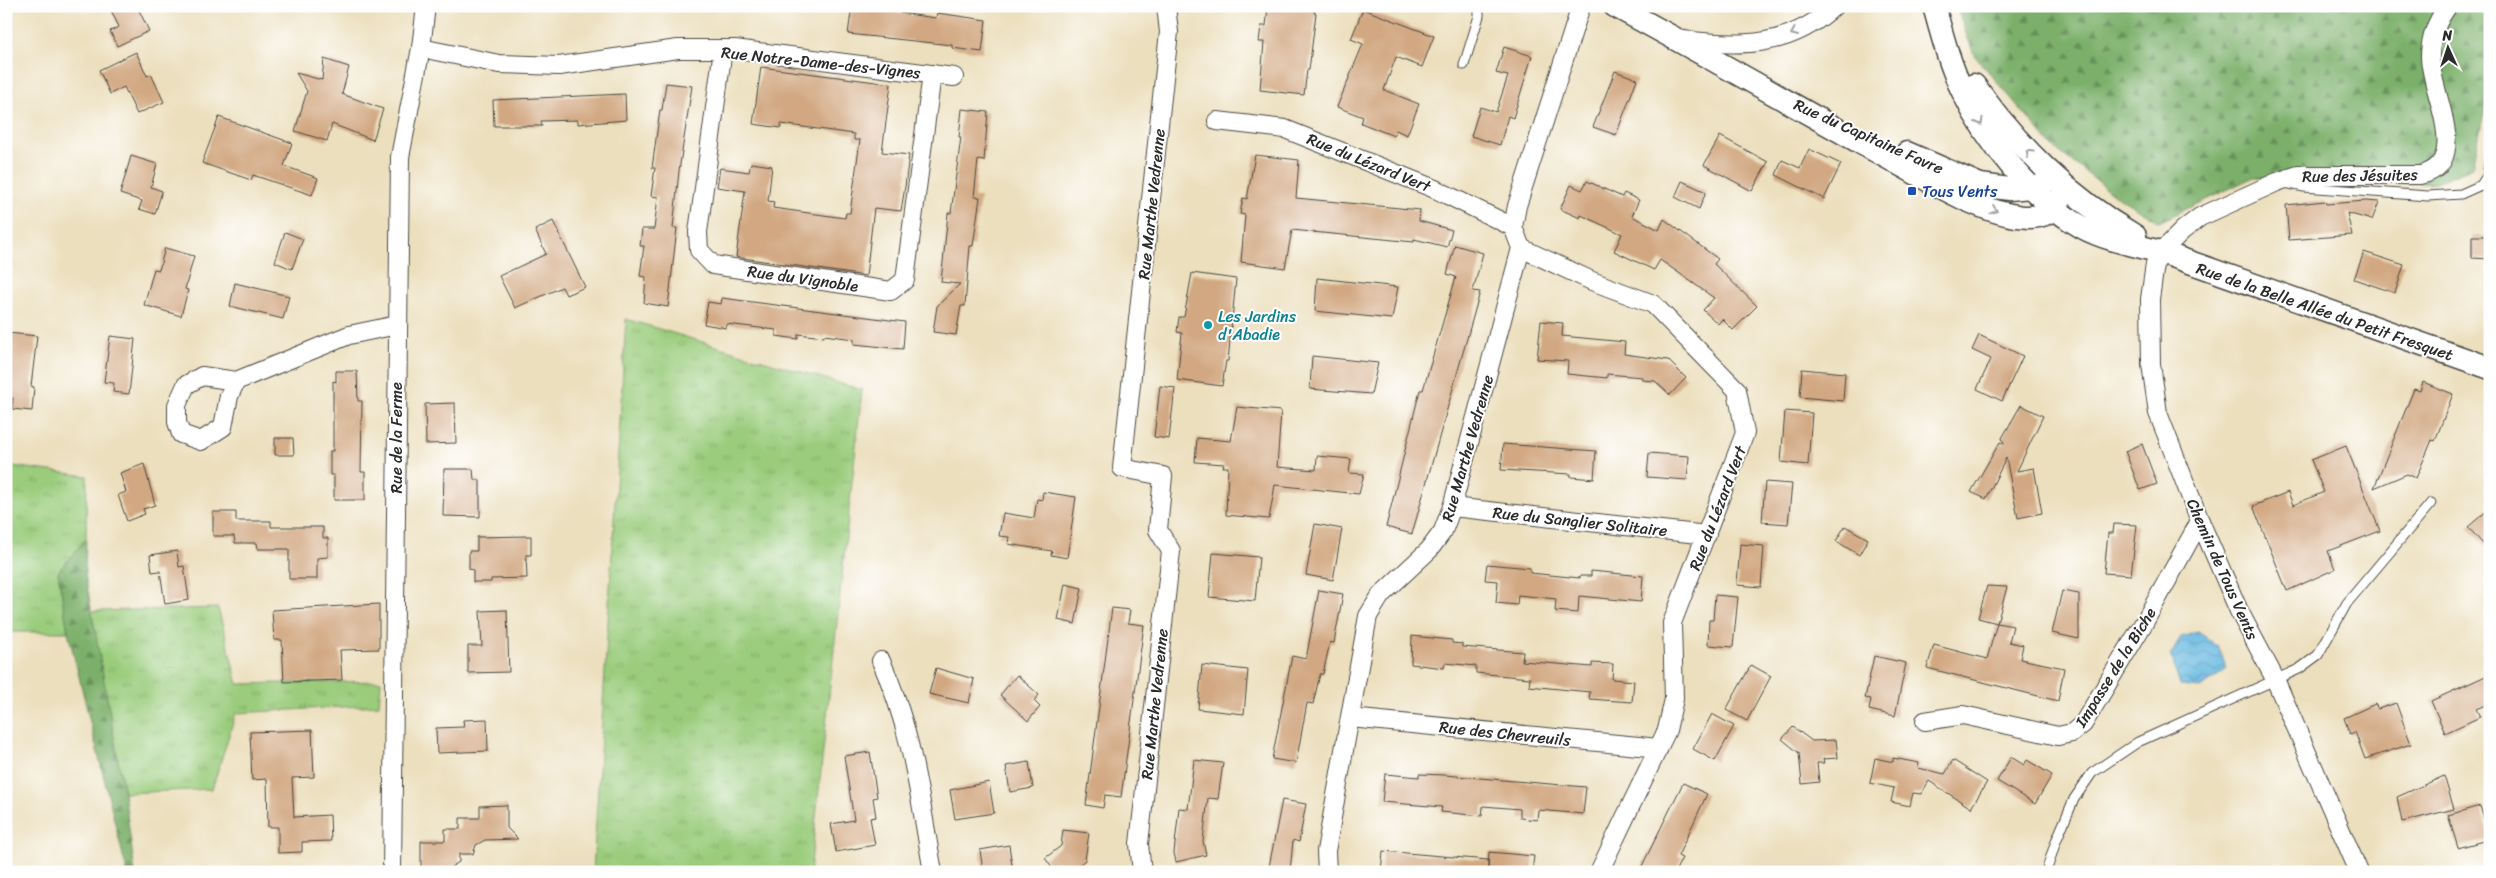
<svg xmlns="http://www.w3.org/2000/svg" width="2496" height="878" font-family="Sriracha,sans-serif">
	<defs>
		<pattern id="grass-tufts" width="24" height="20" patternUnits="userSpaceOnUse" patternTransform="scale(1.25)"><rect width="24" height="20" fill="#9acc7b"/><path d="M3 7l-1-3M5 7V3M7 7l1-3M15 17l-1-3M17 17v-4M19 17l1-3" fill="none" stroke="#85af6a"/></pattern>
		<pattern id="forest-firs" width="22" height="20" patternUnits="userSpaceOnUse" patternTransform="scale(1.25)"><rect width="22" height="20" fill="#7bb06b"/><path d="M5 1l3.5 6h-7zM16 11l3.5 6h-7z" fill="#658f58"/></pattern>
		<pattern id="water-waves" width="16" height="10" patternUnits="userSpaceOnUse" patternTransform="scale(1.25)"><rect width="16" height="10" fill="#65b7e0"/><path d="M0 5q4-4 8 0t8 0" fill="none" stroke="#5395b6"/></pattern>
	</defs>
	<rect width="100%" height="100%" fill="#fff"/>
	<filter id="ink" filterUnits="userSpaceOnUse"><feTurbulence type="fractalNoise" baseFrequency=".02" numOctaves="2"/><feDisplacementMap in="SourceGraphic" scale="10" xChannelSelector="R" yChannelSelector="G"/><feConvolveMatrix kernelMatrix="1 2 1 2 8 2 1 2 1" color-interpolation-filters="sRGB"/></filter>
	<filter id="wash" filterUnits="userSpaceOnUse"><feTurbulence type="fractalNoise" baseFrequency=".0096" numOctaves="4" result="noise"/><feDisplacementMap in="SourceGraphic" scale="20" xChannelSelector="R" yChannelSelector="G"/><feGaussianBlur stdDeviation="1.12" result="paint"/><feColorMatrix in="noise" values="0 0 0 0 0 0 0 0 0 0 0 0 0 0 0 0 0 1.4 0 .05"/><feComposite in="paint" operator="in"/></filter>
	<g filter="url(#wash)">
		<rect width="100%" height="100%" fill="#ecdfbd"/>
		<g fill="url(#grass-tufts)" stroke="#627c53">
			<path d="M626,319L862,390L810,872H593Z"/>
			<path d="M6,465L87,476L86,539L58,572L68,632H6Z"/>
			<path d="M218,608L238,684L381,681L379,705L236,713L212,789L124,793L90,611Z"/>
		</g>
		<g fill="url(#forest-firs)" stroke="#536e4b">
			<path d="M1956,6H2490V100L2486,102L2473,167L2432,184L2254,177L2159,222L2113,194L2052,146L1974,55Z"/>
			<path d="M86,539L85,574L124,793L135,872H127L68,632L58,572Z"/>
		</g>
		<path fill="url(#water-waves)" stroke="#487186" d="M2198,632L2217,645L2227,669L2201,688L2180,686L2171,655L2181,637Z"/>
		<g id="blocks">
			<g fill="#d2a882">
				<path d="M109,6H137L149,31L117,46L110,31L119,27Z"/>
				<path d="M852,6L880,8V6H901L900,13L936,18L937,13L986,20L982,52L952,48V45L848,34Z"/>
				<path d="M1268,6H1315L1314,13H1316L1309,70H1307L1304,95L1260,90L1264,42H1259L1261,26H1266Z"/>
				<path d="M1363,9L1434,36L1422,67L1396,57L1384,90L1419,104L1407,135L1396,130L1394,136L1361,123L1363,117L1337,107L1363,44L1351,39Z"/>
				<path d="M1504,47L1532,56L1513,118L1508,116L1500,145L1471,136L1480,107L1496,112L1508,76L1496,73Z"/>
				<path d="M136,52L147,76L151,74L164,102L137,114L124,87L110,94L99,70Z"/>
				<path d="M324,59L349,67L342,94L383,109L373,140L332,124L327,141L295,131L307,91L296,73L322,80Z"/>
				<path d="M761,67L891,84L882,152L909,155L905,187L901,211L874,208L866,276L736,257L745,191L717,187L720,168L749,172L751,163L772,166L768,201L774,202L773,208L845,218L846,213H850L860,140H854V134L781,124V128L753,124Z"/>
				<path d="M1615,71L1637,79L1616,135L1593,127Z"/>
				<path d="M666,83L692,86L679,171L673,228H677L668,307L644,303L646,277L640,276L644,246H640L642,229H654L658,197L651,196L655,168H652L660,110H662Z"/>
				<path d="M625,94L626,120L578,124V120L541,121L542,126H494L493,100Z"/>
				<path d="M962,109L988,112L984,161L978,160L974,197H980L973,246H970L965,306H961L956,335L933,332L937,306L960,284L941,282L948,213H951L961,137H959Z"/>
				<path d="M219,117L292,143L284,166L318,178L312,195L253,175L251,180L202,163Z"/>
				<path d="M1720,136L1768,162L1752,191L1704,165Z"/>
				<path d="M1809,149L1841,164L1824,199L1776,175L1782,160L1800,168Z"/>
				<path d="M1255,155L1299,160L1296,198L1420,210L1419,221L1452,230L1447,247L1414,239V242L1292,230L1285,268L1241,262L1245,215L1240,214L1243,198L1247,199Z"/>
				<path d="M131,156L157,164L151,187L162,191L155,214L139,209L142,201L120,194Z"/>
				<path d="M1587,181L1622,197L1624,193L1639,200L1632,216L1659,230L1664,219L1718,259L1714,264L1757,306L1733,330L1722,319L1718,324L1703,310L1714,298L1679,273L1660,260L1654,270L1614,251L1622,234L1581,215L1580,218L1560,209L1571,185L1582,190Z"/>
				<path d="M1682,181L1706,192L1699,209L1675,197Z"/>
				<path d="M2325,201L2326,204L2366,201L2379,202L2372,220L2347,213L2352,235L2289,240L2286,205Z"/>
				<path d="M553,221L585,287L566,295L562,287L515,308L499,276L546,254L535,230Z"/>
				<path d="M285,232L303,239L292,269L275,262Z"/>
				<path d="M2472,236H2490V259L2472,258Z"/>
				<path d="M1455,245L1483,253L1473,291L1480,292L1412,534L1386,527L1420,390H1423L1456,277L1447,274Z"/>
				<path d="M165,248L194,256L185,289L188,290L181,316L144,305L154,269L159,270Z"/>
				<path d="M2364,252L2404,265L2395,293L2354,279Z"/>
				<path d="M1192,273L1236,279L1228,361H1226L1222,386L1177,380L1182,333L1177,332L1179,317H1184Z"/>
				<path d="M1317,278L1398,287L1392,319L1315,311Z"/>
				<path d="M235,283L289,296L283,319L230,306Z"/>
				<path d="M722,298L905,322L903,349L854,344V339L824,335V337L798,334V339L776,336V330L727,324L726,328L704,324L708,302L721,304Z"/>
				<path d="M1541,321L1563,323L1562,336L1625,342L1624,354L1668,360L1686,378L1670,395L1655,381L1642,380V377L1607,374V378L1567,374L1568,361L1537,359Z"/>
				<path d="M8,333L37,336L31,386L34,387L32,411L12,409L13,398L6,397Z"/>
				<path d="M1979,335L2023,356L2002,401L1977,389L1991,359L1972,350Z"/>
				<path d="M110,336L135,339L129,394L113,392L114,383L104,382Z"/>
				<path d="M1312,356L1378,363L1371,394L1310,389Z"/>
				<path d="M1802,369L1845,373L1843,401L1800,397Z"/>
				<path d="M336,371H357L358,401H362L361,472H365V500H334V475H330V451H333V381L336,382Z"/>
				<path d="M2423,382L2453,394L2435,441L2432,440L2416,478L2407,474L2374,488L2414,389L2420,391Z"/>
				<path d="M1160,386L1175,388L1169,439L1154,437Z"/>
				<path d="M455,403L456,443L426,444L425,404Z"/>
				<path d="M2021,405L2043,416L2017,471L2034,468L2042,513L2018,518L2006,458L1986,499L1971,492L2000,442L2004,444L2002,438Z"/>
				<path d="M1237,407L1281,411L1277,467L1316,470L1317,456L1351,459L1349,473L1364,474L1359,494L1275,485L1269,519L1226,515L1228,467H1223L1224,464L1195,462L1197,438L1231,441Z"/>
				<path d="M1785,411L1812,413L1808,465L1781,462Z"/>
				<path d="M275,438H293L294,455H275Z"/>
				<path d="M1503,444L1596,451L1594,479L1571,477V474L1501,470Z"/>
				<path d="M2142,444L2157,484L2140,490L2125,451Z"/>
				<path d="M2346,446L2380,531L2328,551L2335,569L2287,591L2253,506L2288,492L2293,505L2324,492L2311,460Z"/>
				<path d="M1649,453L1689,456L1687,480L1647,477Z"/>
				<path d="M144,464L155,505L143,509L145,514L127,521L118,495L126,492L120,473Z"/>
				<path d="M444,469H473L474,480H480V517L443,516Z"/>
				<path d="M1765,482L1792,484L1788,524L1762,522Z"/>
				<path d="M1043,492L1076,497L1067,558L1051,555L1052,551L1008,544L1009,537L999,536L1003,513L1034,518L1037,499L1042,500Z"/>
				<path d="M2490,508V552L2468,527Z"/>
				<path d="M213,512H236V521H271V527H323V538H328V557L317,558V579H289V549H258L257,543H235L234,536H213Z"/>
				<path d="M1315,524L1342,529L1333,580L1306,575Z"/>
				<path d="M2114,524L2137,525L2131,575L2104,573L2108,533H2113Z"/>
				<path d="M1845,526L1868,539L1859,555L1836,541Z"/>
				<path d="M531,536V555H526L527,578L491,579V582H473V570L469,569V551H477V537Z"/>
				<path d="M1740,544L1764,546L1761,587L1737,585Z"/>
				<path d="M177,551L179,567L184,566L189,600L165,604L160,571L152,572L150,555Z"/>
				<path d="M1213,553L1259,557L1255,601L1209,597Z"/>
				<path d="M1487,564L1530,568V573L1580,578V576H1591V571L1643,576L1641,602L1579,596L1578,613L1555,611L1556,599L1518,595L1517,605L1496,603L1498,581L1485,580Z"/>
				<path d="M1065,584L1082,588L1075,624L1058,620Z"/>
				<path d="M1987,586L2007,587L1997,623L1978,618Z"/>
				<path d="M1319,590L1343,594L1334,643L1330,642L1323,674H1320L1313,704L1307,703L1296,763L1272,759L1292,656L1306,659Z"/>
				<path d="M2062,591L2079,594V639L2052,633Z"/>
				<path d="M1715,595L1738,597L1733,647L1708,645L1709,620H1713Z"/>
				<path d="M379,604V649L340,650L342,680L284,682L282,640H274L272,610Z"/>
				<path d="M1112,608L1130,610L1128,623L1144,625L1121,797L1105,795L1103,808L1086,805Z"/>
				<path d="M507,610L509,672L468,673V646H482L480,611Z"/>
				<path d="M1997,623L2013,626L2009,642L2023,645L2020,659L2064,668L2058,701L1927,668L1934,645L1987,659Z"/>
				<path d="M1412,636L1452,640V643L1462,644V647L1523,652L1522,661L1592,667V663L1613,664L1612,679L1634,681L1632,702L1589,699L1590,692L1529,686L1530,678L1476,673V666L1445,663L1444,668L1411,664Z"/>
				<path d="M1874,656L1906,663L1895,716L1869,710L1871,699L1865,698Z"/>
				<path d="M1202,665L1248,670L1244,714L1198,709Z"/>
				<path d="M1751,665L1771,676L1747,721L1726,710Z"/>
				<path d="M936,668L974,679L969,703L929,694Z"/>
				<path d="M2490,674V703L2476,709L2480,717L2445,733L2431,701Z"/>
				<path d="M1017,675L1039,695L1034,701L1040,707L1028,721L1000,695Z"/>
				<path d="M2396,703L2411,744L2365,759L2355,732L2350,734L2344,718L2375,704L2378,709Z"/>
				<path d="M1712,714L1734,726L1715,761L1693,749Z"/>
				<path d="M487,719L488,751L437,753L436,728L464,727L463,720Z"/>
				<path d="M1793,727L1812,741L1836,740L1838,758L1823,759L1824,763H1817L1819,782L1802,784L1799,753L1782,739Z"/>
				<path d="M312,730L314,777L292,778L294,817L330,815L331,841L302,842V852L278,853V827H268L267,779L252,780L250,732Z"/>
				<path d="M870,752L877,797L873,798L876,817L870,818L875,845L836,852L831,824L854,820L844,756Z"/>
				<path d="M2011,757L2024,765L2027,760L2052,775L2035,804L1997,781Z"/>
				<path d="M1875,758L1893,762V758L1919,763L1918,768L1945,774L1953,760L1987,782L1971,808L1929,781L1921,794L1913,793L1910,806L1891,802L1894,788L1870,783Z"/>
				<path d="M1194,760L1223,763L1218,799L1208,798L1203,841L1206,855L1176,862L1174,853L1179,808L1188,809Z"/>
				<path d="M1029,762L1033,788L1010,792L1006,766Z"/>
				<path d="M1385,774L1419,777V774L1444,775L1586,787L1583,814L1538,810L1537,820L1520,818V809L1483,806L1482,816L1441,812L1442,807L1382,802Z"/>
				<path d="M2444,776L2454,809L2402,822L2397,797Z"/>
				<path d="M989,782L994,813L955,819L950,790Z"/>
				<path d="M1683,783L1707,794L1678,856L1682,858L1675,872H1639Z"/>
				<path d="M1282,800L1306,804L1299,842L1293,840L1290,872H1268Z"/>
				<path d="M507,805V828L518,839L485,840L476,845L473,854H459V862L443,872H421V841H445V829H460V818H480V806Z"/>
				<path d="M2480,806L2490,839L2458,848L2448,815Z"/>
				<path d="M1063,830L1089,833L1085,860L1071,872H1055L1045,858L1061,846Z"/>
				<path d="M1009,845L1013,872H983L980,850Z"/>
				<path d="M1383,851L1488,860V870L1489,852L1534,856L1532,872H1381Z"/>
			</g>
		</g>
	</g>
	<g filter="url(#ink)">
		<use href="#blocks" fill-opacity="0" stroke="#484641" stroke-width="1"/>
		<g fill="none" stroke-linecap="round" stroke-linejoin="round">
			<g stroke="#484641" stroke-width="11">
				<g id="service">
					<path d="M1464,65L1479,16V6"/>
					<path d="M2285,183L2304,187L2428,196L2461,194L2481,185L2487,176L2490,155"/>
					<path d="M2046,872L2056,841L2074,799L2092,773L2138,742L2299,669L2318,655L2347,603L2431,503"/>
				</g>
			</g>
			<g stroke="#484641" stroke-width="20">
				<g id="minor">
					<path d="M1683,40C1739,47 1791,48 1834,6"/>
					<path d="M421,48L499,64L559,66L678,49H735L954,77"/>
					<path d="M723,49L698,232L699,250L713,265L891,291L905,280L932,74"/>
					<path d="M1217,121L1285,129L1435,189L1513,227"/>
					<path d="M1521,248L1592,281L1653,304L1737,390L1745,433L1672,623L1674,699L1667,730L1599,872"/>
					<path d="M236,381L229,396L223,427L201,441L181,434L177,422V405L186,385L202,376L236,381L349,335L397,325"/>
					<path d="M1452,507L1707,535"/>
					<path d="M881,661C912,728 920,800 933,872"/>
					<path d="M1350,718L1659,748"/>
					<path d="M1925,721L1963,715L2058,736L2072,733L2083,724L2145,621L2200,521"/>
					<path d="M392,872L400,157L421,48L426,6"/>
					<path d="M1142,872L1139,844L1171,551L1158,530L1163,476L1122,468L1169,32L1166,6"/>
					<path d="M1327,872L1326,851L1368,616L1381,595L1429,550L1443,531L1452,507L1521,248L1513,227L1517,206L1581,6"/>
					<path d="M2359,872L2275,679L2239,611L2200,521L2158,413L2151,364L2150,299L2155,264L2161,252L2183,230L2200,217L2277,182L2298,175H2420C2473,164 2430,92 2430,56C2430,39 2437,20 2448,6"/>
				</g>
			</g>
			<g stroke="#484641" stroke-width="25">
				<g id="tertiary">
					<path d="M1615,6C1705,54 1794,106 1883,155C1920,175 1976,211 2017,216C2042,220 2060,212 2064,187"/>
					<path d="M1934,6C1942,35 1950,66 1963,92C1987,142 2033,200 2082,227C2106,240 2135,245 2161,252L2490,368"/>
					<path d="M1974,85C2019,148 2068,196 2135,236"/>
					<path d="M1907,153L1980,185L2009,189L2042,186"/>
				</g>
			</g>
			<use href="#service" stroke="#fff" stroke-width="9"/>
			<use href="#minor" stroke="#fff" stroke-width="18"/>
			<use href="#tertiary" stroke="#fff" stroke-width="22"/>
		</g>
		<defs><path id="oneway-chevron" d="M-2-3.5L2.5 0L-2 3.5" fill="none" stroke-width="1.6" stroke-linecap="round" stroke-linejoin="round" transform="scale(1.25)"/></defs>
		<g stroke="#a0a0a0">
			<use href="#oneway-chevron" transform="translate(1794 33) rotate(156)"/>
			<use href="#oneway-chevron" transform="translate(1980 122) rotate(60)"/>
			<use href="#oneway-chevron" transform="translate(2029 153) rotate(-137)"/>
			<use href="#oneway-chevron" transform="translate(1994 210) rotate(19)"/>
		</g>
	</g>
	<rect fill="#1a4fb4" stroke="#fff" stroke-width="2" x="1907" y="186" width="10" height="10" rx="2.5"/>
	<circle fill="#0f9aa8" stroke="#fff" stroke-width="2" cx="1208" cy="325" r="5"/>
	<g text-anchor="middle" stroke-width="4" stroke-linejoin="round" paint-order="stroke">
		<g font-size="16" fill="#2b2b2b" stroke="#fff">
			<text transform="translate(821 62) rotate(6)" y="6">Rue Notre-Dame-des-Vignes</text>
			<text transform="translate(1869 136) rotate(24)" y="6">Rue du Capitaine Favre</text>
			<text transform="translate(1369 162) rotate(22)" y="6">Rue du Lézard Vert</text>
			<text transform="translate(2360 175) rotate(-1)" y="6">Rue des Jésuites</text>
			<text transform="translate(1151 204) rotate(-84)" y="6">Rue Marthe Vedrenne</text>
			<text transform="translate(803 278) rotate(8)" y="6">Rue du Vignoble</text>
			<text transform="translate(2325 311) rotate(19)" y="6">Rue de la Belle Allée du Petit Fresquet</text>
			<text transform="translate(396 438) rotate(-90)" y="6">Rue de la Ferme</text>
			<text transform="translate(1467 448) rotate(-74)" y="6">Rue Marthe Vedrenne</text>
			<text transform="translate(1717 508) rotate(-69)" y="6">Rue du Lézard Vert</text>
			<text transform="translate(1580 521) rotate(6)" y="6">Rue du Sanglier Solitaire</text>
			<text transform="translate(2223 569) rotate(66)" y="6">Chemin de Tous Vents</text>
			<text transform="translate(2115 667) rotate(-58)" y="6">Impasse de la Biche</text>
			<text transform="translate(1154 704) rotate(-84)" y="6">Rue Marthe Vedrenne</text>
			<text transform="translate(1505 733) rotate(6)" y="6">Rue des Chevreuils</text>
		</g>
		<g font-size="16" fill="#164399" stroke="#fff" text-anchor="start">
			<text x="1922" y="197">Tous Vents</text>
		</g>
		<g font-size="16" fill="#0d838f" stroke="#fff" text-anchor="start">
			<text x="1218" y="322">Les Jardins<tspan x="1218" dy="18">d'Abadie</tspan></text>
		</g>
	</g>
	<rect width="2496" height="878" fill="none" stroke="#fff" stroke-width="25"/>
	<g transform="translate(2448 48) rotate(357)" stroke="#ffffff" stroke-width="4" paint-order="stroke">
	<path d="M0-4L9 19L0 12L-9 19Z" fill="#2b2b2b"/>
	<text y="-8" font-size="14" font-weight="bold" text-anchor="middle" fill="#2b2b2b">N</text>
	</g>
</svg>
